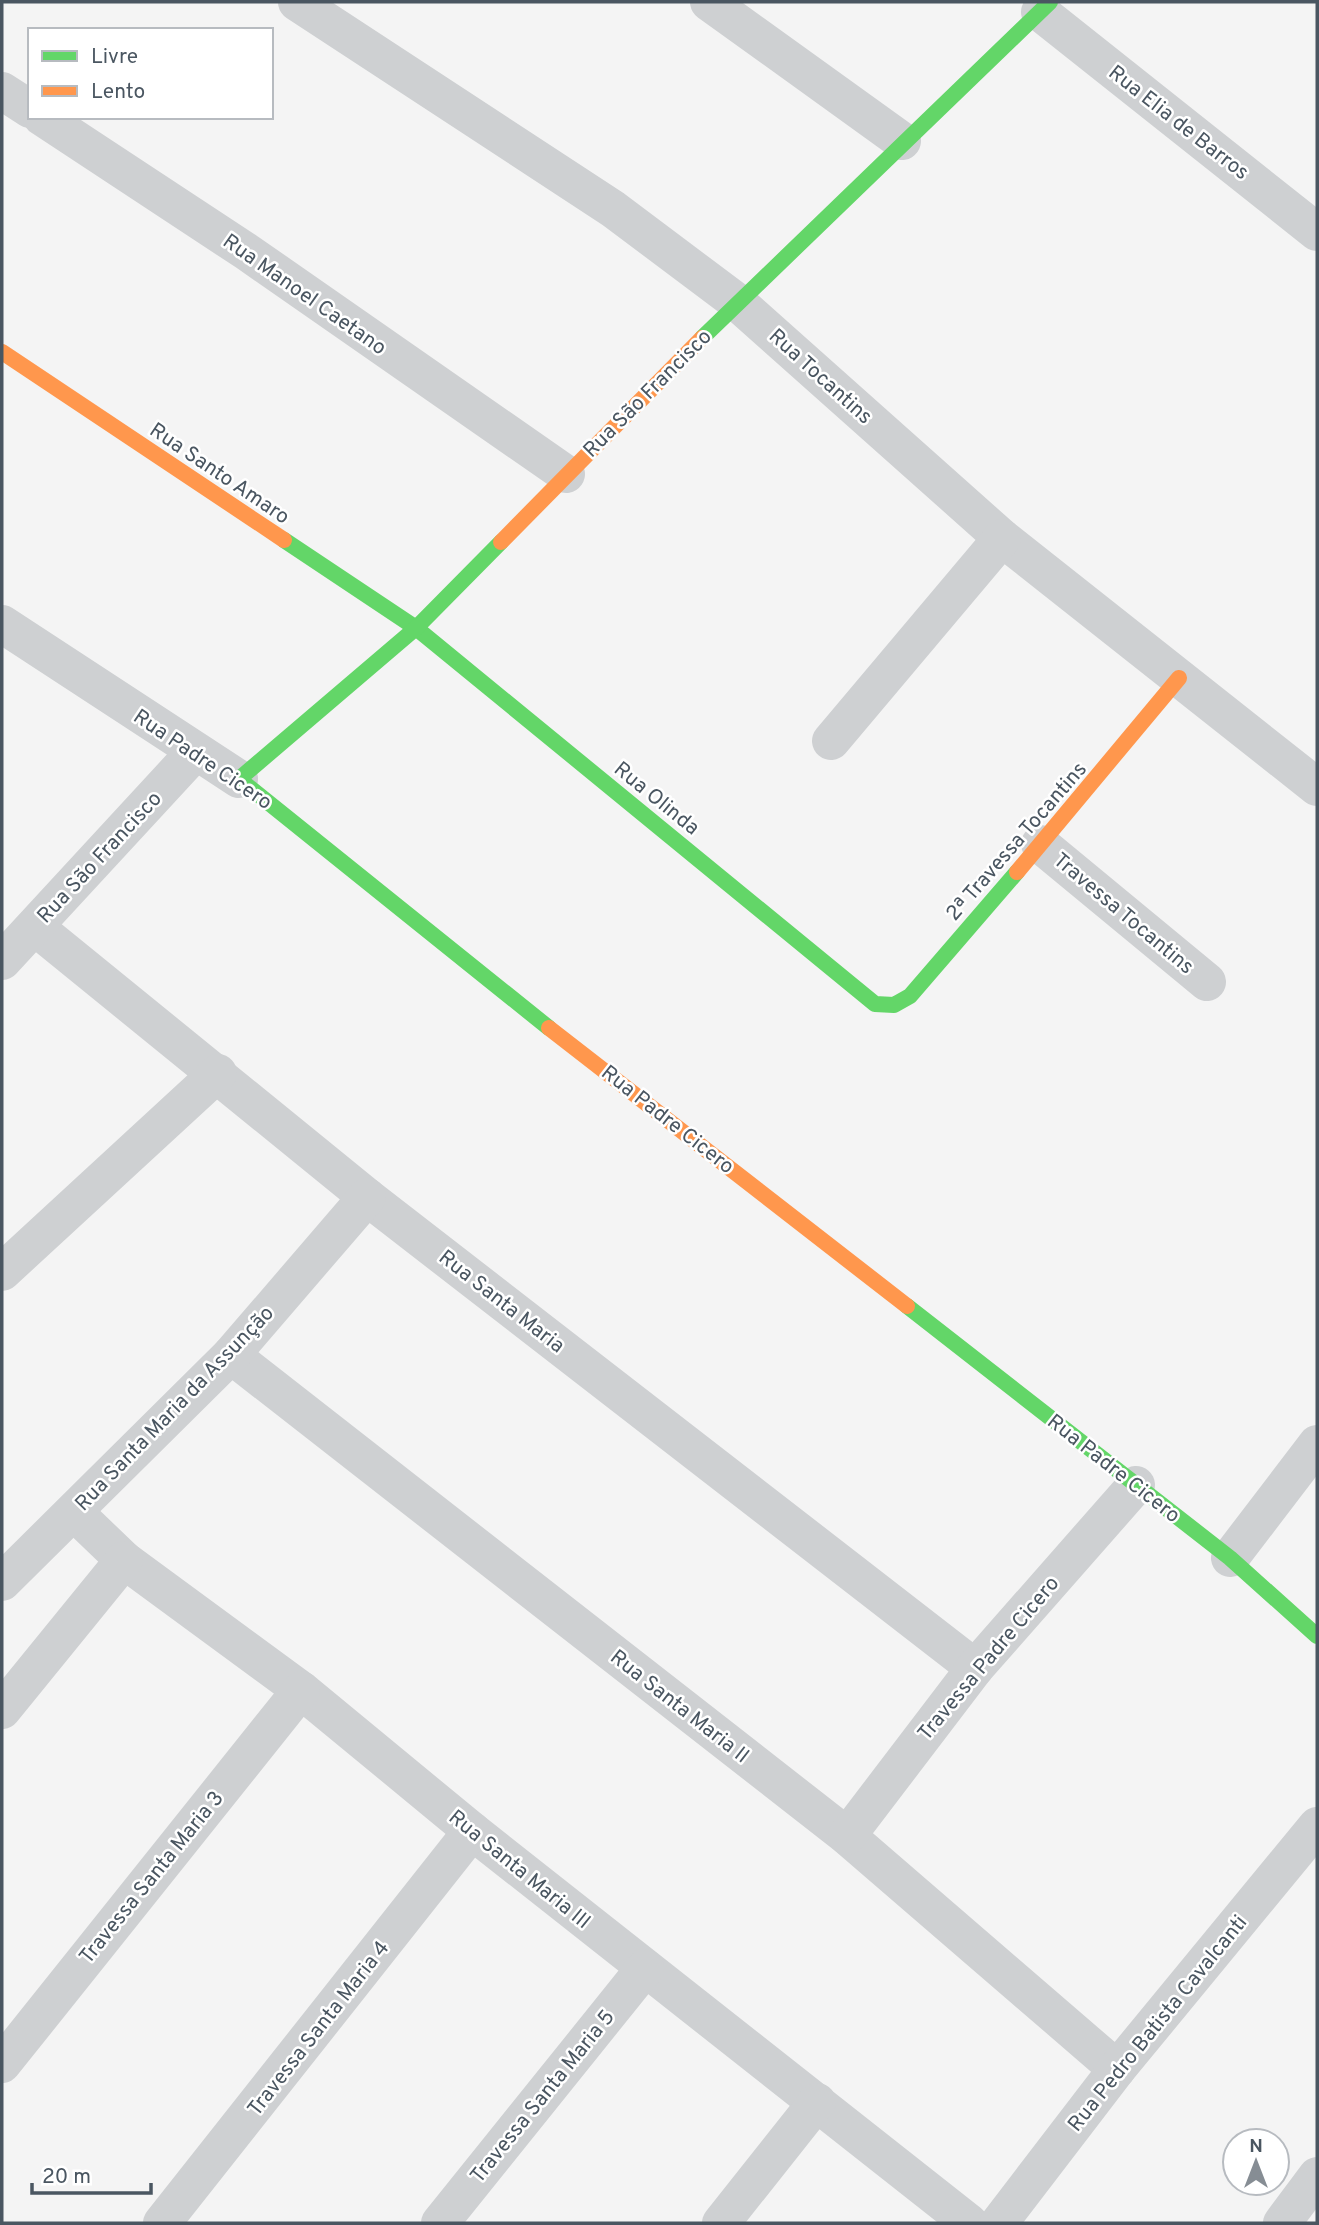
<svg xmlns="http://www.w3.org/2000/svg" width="1319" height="2225" font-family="Overpass,sans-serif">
	<rect width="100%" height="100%" fill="#f4f4f4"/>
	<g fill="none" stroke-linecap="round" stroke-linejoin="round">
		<g stroke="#ced0d2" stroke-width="38">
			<path d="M297,2L613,209L737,302L1002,538L1317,787"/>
			<path d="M709,2L902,141"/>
			<path d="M1040,12L1317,232"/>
			<path d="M2,91L30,109"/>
			<path d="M42,117L247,252L566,474"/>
			<path d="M2,624L239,779"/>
			<path d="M831,741L1002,538"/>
			<path d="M1040,844L1207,982"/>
			<path d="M35,927L367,1197L975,1668"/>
			<path d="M2,961L195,752"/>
			<path d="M2,1272L218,1073"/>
			<path d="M231,1355L847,1836L1117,2069"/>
			<path d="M74,1512L124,1560L301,1690L472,1831L969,2223"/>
			<path d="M1230,1558L1317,1444"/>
			<path d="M2,1582L231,1355L367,1197"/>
			<path d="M2,1710L124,1560"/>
			<path d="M847,1836L975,1668L1136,1485"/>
			<path d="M2,2064L301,1690"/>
			<path d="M162,2223L472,1831"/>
			<path d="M440,2223L645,1968"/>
			<path d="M721,2223L817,2102"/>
			<path d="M999,2223L1117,2069L1317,1826"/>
			<path d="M1282,2223L1317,2176"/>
		</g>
		<g stroke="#63d668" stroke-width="16">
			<path d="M702,338L1050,2"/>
			<path d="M284,540L416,628L875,1004L894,1005L910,996L1017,872"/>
			<path d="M501,542L416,628L239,779L549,1028"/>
			<path d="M907,1306L1230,1558L1317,1636"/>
		</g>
		<g stroke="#ff974d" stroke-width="16">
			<path d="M2,352L284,540"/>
			<path d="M501,542L702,338"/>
			<path d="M1017,872L1179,678"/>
			<path d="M549,1028L907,1306"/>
		</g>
	</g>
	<g text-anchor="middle" stroke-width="5" stroke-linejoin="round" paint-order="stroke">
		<g font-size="21" fill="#4a5661" stroke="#fff">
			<text transform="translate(1179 122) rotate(38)" y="7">Rua Elia de Barros</text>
			<text transform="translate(305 294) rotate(35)" y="7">Rua Manoel Caetano</text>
			<text transform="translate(821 376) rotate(42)" y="7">Rua Tocantins</text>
			<text transform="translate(647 393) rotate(-45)" y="7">Rua São Francisco</text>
			<text transform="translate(220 473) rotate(34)" y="7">Rua Santo Amaro</text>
			<text transform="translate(203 759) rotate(34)" y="7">Rua Padre Cicero</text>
			<text transform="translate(657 798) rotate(39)" y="7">Rua Olinda</text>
			<text transform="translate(1016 841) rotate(-49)" y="7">2ª Travessa Tocantins</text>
			<text transform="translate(99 857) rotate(-47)" y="7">Rua São Francisco</text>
			<text transform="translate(1124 913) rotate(40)" y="7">Travessa Tocantins</text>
			<text transform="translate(668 1119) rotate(38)" y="7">Rua Padre Cicero</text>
			<text transform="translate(502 1301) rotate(38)" y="7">Rua Santa Maria</text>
			<text transform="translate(174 1408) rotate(-46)" y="7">Rua Santa Maria da Assunção</text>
			<text transform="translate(1114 1468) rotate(38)" y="7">Rua Padre Cicero</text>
			<text transform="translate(988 1658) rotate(-50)" y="7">Travessa Padre Cicero</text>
			<text transform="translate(680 1706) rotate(38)" y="7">Rua Santa Maria II</text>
			<text transform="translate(520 1869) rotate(39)" y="7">Rua Santa Maria III</text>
			<text transform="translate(151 1877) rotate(-51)" y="7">Travessa Santa Maria 3</text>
			<text transform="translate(1157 2023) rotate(-51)" y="7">Rua Pedro Batista Cavalcanti</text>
			<text transform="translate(318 2028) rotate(-52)" y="7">Travessa Santa Maria 4</text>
			<text transform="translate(542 2096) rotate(-51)" y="7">Travessa Santa Maria 5</text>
		</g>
	</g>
	<rect width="1319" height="2225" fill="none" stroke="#4a5661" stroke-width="7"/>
	<rect x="28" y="28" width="245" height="91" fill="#ffffff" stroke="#b7bbc0" stroke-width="2"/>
	<rect x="42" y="51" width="35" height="10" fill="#63d668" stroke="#b7bbc0" stroke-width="2"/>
	<text x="91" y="63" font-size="21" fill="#4a5661">Livre</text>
	<rect x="42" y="86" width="35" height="10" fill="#ff974d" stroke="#b7bbc0" stroke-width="2"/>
	<text x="91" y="98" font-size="21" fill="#4a5661">Lento</text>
	<g transform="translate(1256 2162)"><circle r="33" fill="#ffffff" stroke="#b7bbc0" stroke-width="2"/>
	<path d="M0-5L12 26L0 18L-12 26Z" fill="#868d94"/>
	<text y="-10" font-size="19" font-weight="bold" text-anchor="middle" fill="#4a5661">N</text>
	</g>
	<path d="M32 2183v10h119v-10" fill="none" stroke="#4a5661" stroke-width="3.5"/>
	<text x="42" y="2183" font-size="21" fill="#4a5661" stroke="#ffffff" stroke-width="5" paint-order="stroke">20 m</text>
</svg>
